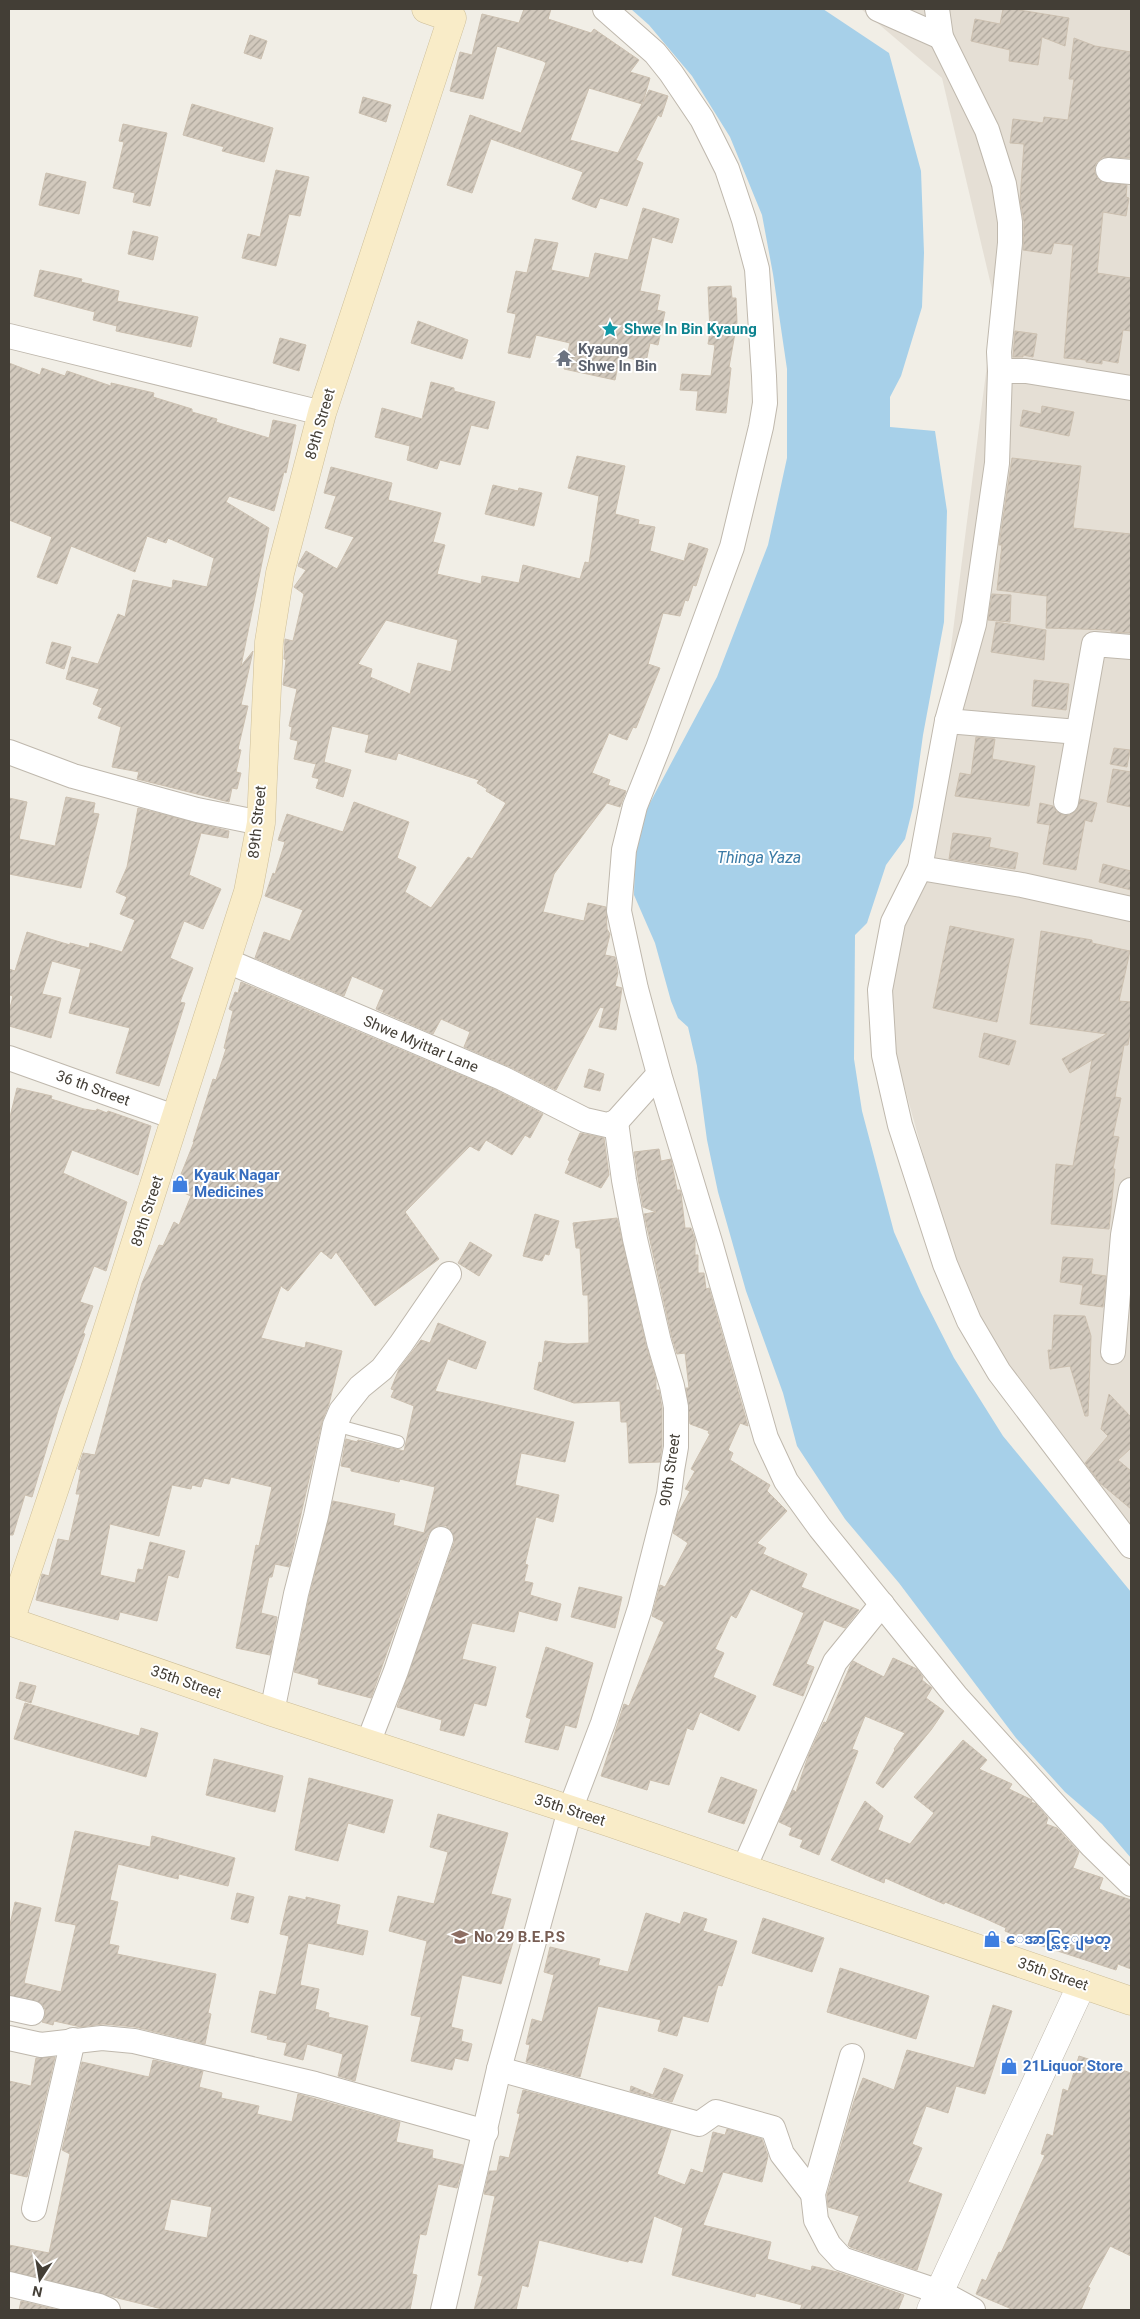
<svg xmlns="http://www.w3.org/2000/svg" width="1140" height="2319" font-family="Roboto,'Noto Sans Myanmar',sans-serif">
	<defs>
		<pattern id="building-hatch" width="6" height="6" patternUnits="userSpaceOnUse" patternTransform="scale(1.25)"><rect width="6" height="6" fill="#d2c9bd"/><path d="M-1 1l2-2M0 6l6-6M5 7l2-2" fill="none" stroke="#aca59a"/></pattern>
	</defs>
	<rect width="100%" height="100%" fill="#f1eee6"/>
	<path fill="#e5dfd5" d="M861,9H1131V1540L966,1310L880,998L934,780L995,302L942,78Z"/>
	<path fill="#a7d0e9" d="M631,9H823L889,53L921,171L924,253L922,307L901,376L890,397V427L935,431L947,511L944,622L923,735L913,807L905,839L886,865L867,923L855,935L854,1059L862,1111L894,1232L921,1293L954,1358L1003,1436L1131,1592V1858L1102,1824L1065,1792L1016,1738L899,1583L845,1519L797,1446L783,1393L746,1291L718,1192L707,1140L697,1066L688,1027L678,1018L671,1001L655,943L634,895L635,852L643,816L717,677L768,545L787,458V369L773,274L762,215L730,137L692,76L649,25Z"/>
	<g fill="url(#building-hatch)" stroke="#ccc0b0" fill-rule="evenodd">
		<path d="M524,9H551L548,19L591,33L594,29L639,60L630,72L650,78L643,102L649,90L668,96L661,117L658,115L636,160L643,163L627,206L600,198L596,208L572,199L583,172L491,139L472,193L447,185L470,115L521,133L546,63L543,61L497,46L483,99L450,91L460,52L472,55L482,14L519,23ZM589,88L642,104L618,153L570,140Z"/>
		<path d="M1003,9H1019V10L1069,18L1065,46L1042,37L1038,65L1009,61L1010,50L971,41L975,19L1000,24Z"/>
		<path d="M250,35L267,41L261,59L244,53Z"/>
		<path d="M1074,38L1095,46L1131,52V158L1103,157L1097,162L1094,169L1096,176L1101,181L1127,185L1126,197L1129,198L1126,216L1103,212L1097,273L1131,278V331L1123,330L1118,363L1102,360V364L1086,362V360L1064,358L1073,245L1054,243L1051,254L1023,250L1024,222L1020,200L1024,144L1010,143L1013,119L1043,123L1044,117L1068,120L1074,79H1069Z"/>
		<path d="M363,97L391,105L386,122L359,113Z"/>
		<path d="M192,104L273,128L264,162L222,151L224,147L183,135Z"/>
		<path d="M123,124L167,133L150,206L133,202L135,193L113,188L124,142L119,141Z"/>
		<path d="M276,170L309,177L300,216L289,214L276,266L242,258L248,234L260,237Z"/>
		<path d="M46,173L86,182L79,214L39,205Z"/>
		<path d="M643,208L679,219L672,243L652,237L640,291L660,295L657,310L665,312L658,345L650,343L646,362L620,356L615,380L564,369L570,343L536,335L530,358L508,353L516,314L507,312L516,271L527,273L535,239L558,243L551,270L589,278L595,253L628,260Z"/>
		<path d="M133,231L158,237L153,260L128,254Z"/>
		<path d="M40,270L82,279L81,282L119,291L117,301L198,317L191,347L116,331L117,326L93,320L95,312L34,296Z"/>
		<path d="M731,286L732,298H736L737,322L729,367L731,368L726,413L696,410L698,391L680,390L682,374L711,376L715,345L708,344L710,332L708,287Z"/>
		<path d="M418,321L468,340L462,359L411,343Z"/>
		<path d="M1015,331L1037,334L1033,357L1023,355V357H1013Z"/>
		<path d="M280,338L306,345L299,371L273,363Z"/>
		<path d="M9,363L40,375L42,368L65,376L67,371L111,386V383L154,393L153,397L192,409V412L217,419L216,422L269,438L273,420L296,425L286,473L284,472L274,511L229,496L226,502L269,528L241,666L253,651L241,705L248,706L238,749L241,750L236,772L241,773L237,789L232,788L229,802L137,779L139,772L112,767L121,727L98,718L102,708L93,704L99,689L66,679L72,657L98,664L118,614L125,617L133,580L172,588L173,580L207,587L214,558L168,538L166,543L147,536L135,572L71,546L57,584L37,577L52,537L9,520Z"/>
		<path d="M431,382L454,388V391L495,402L488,429L471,425L460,465L440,460L437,469L407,460L410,446L375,437L382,408L422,419Z"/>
		<path d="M1042,406L1074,412L1069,436L1020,426L1023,410L1041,414Z"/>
		<path d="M577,456L625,466L615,514L639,520L638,524L655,527L650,551L684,561L689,543L708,549L696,586L693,585L688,601L685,600L680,616L663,613L648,664L660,668L636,728L633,727L627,740L609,733L592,773L610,780L608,785L626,791L620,807L607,803L568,855L554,874L543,912L584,921L588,903L606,907L607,929L610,934L605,955L615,957L618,973L615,986L622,988L616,1030L599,1027L604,1008L600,1007L556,1090L508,1066L464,1047L470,1032L441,1019L433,1034L376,1009L384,990L352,976L344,996L255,958L264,932L290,941L303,910L265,896L273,873L275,874L285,842L278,840L287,814L343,832L354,802L409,822L397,858L416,867L405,892L431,908L468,857L472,859L506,803L486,791L487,789L477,783L479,780L398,753L396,760L365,752L369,735L332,726L324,762L351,770L343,797L316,788L319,779L312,777L316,764L294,759L298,741L290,739L292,727L289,726L297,689L283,685L286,660L284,659L285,639L293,641L304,594L294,587L306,570L298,566L299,563L306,551L337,569L354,537L325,528L336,496L324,493L331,467L392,483L388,500L441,513L433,542L445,545L437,574L481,584L482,576L519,583L523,565L580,579L585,562L589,563L599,496L568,488ZM386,620L458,640L451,672L418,663L410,694L370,677L372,669L358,664Z"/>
		<path d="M1012,458L1081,466L1073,528L1131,534V633L1111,632V630L1046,628L1047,596L997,590L1002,545H999Z"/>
		<path d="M493,485L518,491L519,488L542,493L534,526L485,514Z"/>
		<path d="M992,594L1011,595L1010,622L988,620Z"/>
		<path d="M996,622L1046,630L1044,660L991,652Z"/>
		<path d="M52,642L71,647L64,669L46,663Z"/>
		<path d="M1034,680L1069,684L1066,710L1032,706Z"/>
		<path d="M976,737L995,739L992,759L1035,766L1029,806L955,796L960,773L971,775Z"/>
		<path d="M1114,748L1130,750L1127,767L1110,764Z"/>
		<path d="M1113,769L1131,772V807L1107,802Z"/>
		<path d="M66,797L95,803L93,813L99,814L81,888L9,874V798L27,802L19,839L55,846Z"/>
		<path d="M1080,799L1097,803L1092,822L1085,820L1076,870L1043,864L1050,825L1037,823L1040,803L1053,806L1057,812L1063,815H1070L1077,810Z"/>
		<path d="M138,808L229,831L228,838L201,833L189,875L221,889L203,929L184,921L170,958L193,968L180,1002L185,1003L159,1086L116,1073L130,1028L69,1013L81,969L52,961L42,994L61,998L51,1038L9,1026V1012L13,996L9,995V969L15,971L27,932L70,945V943L89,948L90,943L122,952L135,920L120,914L127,897L116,892L127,867Z"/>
		<path d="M953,833L991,838L989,847L1018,853L1015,869L949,859Z"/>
		<path d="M1103,864L1131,871V890L1099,882Z"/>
		<path d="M950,926L1014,939L997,1022L933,1008Z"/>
		<path d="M1041,931L1092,940V943L1130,951L1119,1001L1131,1002V1027L1128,1045H1124L1115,1097L1121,1098L1113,1136L1119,1137L1113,1169H1115L1109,1229L1051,1224L1056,1164L1073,1166L1092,1060L1070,1073L1062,1059L1107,1034L1030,1024Z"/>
		<path d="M241,982L496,1090L543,1114L530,1138L525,1135L512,1155L486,1140L479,1151L470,1146L405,1212L439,1259L375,1306L336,1252L331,1259L321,1251L288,1291L281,1286L261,1338L305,1348L306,1342L342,1351L329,1404L322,1422L289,1567L275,1564L272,1577H269L261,1613L277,1617L270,1655L236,1648L256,1545L259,1546L272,1487L231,1477L229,1484L204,1478L201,1487L192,1485L191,1489L172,1485L159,1536L110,1524L100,1575L135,1583L138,1569L143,1570L150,1542L185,1551L178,1578L168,1575L157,1621L120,1612L118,1620L36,1600L42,1574L49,1576L58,1539L69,1541L80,1494H76L81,1470L78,1469L83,1453L95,1455L142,1283L159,1245L163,1246L174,1222L179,1225L191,1196L175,1189L194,1142H193L213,1079L216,1080L226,1049L224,1048L233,1011L229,1009L235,992L238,993Z"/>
		<path d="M984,1033L1016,1041L1009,1065L979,1057Z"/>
		<path d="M589,1069L604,1074L600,1091L584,1087Z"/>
		<path d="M17,1088L52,1096L51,1099L84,1109L96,1111L97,1109L107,1113L108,1111L151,1126L138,1175L72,1150L63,1173L127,1202L106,1271L94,1266L80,1302L93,1306L83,1333L85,1334L59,1407L32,1497L25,1495L13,1535H9V1121Z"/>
		<path d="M580,1133L604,1138L609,1175L601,1188L565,1173L570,1161L568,1160Z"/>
		<path d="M659,1149L661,1161L671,1159L677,1190H680L681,1193L685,1228H691L695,1239V1255H698V1273H704L706,1289L709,1288L748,1426L740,1423L728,1450L733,1453L730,1460L770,1485L767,1491L787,1511L757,1543L766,1548L763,1554L807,1574L801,1587L859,1610L845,1628L824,1620L806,1664L814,1667L803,1696L773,1685L804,1613L751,1589L736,1618L731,1615L715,1649L724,1653L713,1677L756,1696L739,1731L700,1712L693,1730L687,1728L669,1785L650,1780L647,1790L601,1776L624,1704L629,1706L664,1622L652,1616L660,1585L665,1587L688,1543L673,1533L678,1513L690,1491L685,1489L695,1471L691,1469L710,1434L708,1433L709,1431L690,1424L686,1388H689L685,1353L677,1354L672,1338L644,1214L656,1212L643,1207L638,1178L634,1152Z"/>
		<path d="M535,1214L559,1221L549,1255L545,1254L542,1261L523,1256Z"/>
		<path d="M617,1218L646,1345L656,1379V1390H659L662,1408V1446L660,1462L629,1463L627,1422H621L620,1401L574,1403L534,1389L539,1362L542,1363L545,1341L567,1344L589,1343L588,1295H583L580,1248H576L573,1223Z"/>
		<path d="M470,1242L492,1255L479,1276L458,1263Z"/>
		<path d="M1063,1257L1093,1259L1091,1274L1106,1276L1103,1307L1080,1304L1083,1285L1060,1282Z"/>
		<path d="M1054,1315L1085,1316L1091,1336L1088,1416H1085L1070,1366L1050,1369L1048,1350H1052Z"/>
		<path d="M438,1323L486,1342L476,1369L448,1359L435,1391L574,1422L565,1462L521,1453L515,1485L559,1495L553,1522L536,1517L525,1564L528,1565L524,1581L533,1583L530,1595L561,1604L557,1621L519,1611L514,1632L472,1623L462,1659L496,1667L486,1706L474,1703L464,1736L440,1730L442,1720L397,1707L454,1543V1536L446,1526H438L432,1529L428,1535L371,1698L318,1684L319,1679L294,1672L309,1597L333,1501L395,1514L393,1525L424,1533L435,1487L400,1479L399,1482L351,1471V1468L341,1466L346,1439L357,1442L358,1440L404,1451L414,1406L391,1397L394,1390L391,1389L399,1369L421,1340L430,1343Z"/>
		<path d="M1109,1394L1131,1417V1448L1118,1460L1131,1471V1509L1100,1483L1085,1463L1108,1436L1101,1429Z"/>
		<path d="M579,1587L622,1597L615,1628L571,1617Z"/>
		<path d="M546,1647L593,1663L576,1728L565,1725L558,1750L525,1742L531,1719L526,1717Z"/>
		<path d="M893,1658L917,1669L923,1677L922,1680L932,1688L926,1698L944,1711L931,1730L883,1788L876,1783L895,1750L894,1749L905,1733L865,1716L852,1749L858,1751L819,1855L800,1847L803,1840L789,1835L792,1828L779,1822L793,1790L796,1792L809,1754L824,1722L826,1723L851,1664L853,1661L884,1677Z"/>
		<path d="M20,1682L36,1686L31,1703L16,1698Z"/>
		<path d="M25,1703L139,1736L141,1728L158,1733L146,1777L14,1739Z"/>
		<path d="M963,1740L987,1760L979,1769L1012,1784L1009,1789L1032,1800L1031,1802L1036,1804L1048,1818L1046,1824L1057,1828L1079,1852L1073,1868L1103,1878L1099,1889L1131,1900V1969L1118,1964L1116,1970L1033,1943L1005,1931L1006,1928L982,1917L945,1902L944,1904L885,1878L884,1883L831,1860L865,1801L883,1816L878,1830L910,1844L934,1813L914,1797Z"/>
		<path d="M214,1759L283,1776L275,1812L206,1795Z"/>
		<path d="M721,1777L757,1790L744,1824L708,1812Z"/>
		<path d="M309,1778L393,1800L384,1833L348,1823L338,1861L295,1850Z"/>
		<path d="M438,1814L508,1833L491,1894L511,1899L502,1932L515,1935L501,1984L462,1975L451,2027L463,2030L461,2041L472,2044L468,2061L455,2058L452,2070L411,2061L421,2017L411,2015L427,1941L389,1931L398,1896L434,1904L448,1852L430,1847Z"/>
		<path d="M75,1831L150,1847L152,1836L235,1858L228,1886L179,1874L178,1879L118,1864L110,1900L118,1902L109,1944L119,1946L117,1954L216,1974L208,2013L211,2014L205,2044L135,2027L103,2024L81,2027L54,2021L53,2025L42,2022L45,2016V2009L41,2003L9,1995V1929L15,1902L41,1908L24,1983L61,1992L76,1925L55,1921Z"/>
		<path d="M237,1893L254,1897L248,1923L231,1919Z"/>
		<path d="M289,1896L306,1900V1897L340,1905L336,1924L368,1931L363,1955L308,1943L300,1985L319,1989L315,2009L329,2013L328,2017L368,2026L355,2081L338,2076L343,2054L307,2044L303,2060L284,2055L287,2043L267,2039L268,2036L251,2032L260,1991L276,1995L289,1936L280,1934Z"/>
		<path d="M684,1912L707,1919L703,1931L737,1941L722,1986L718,1985L708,2022L683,2016L677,2036L658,2031L661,2020L598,2006L580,2077L526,2062L530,2045L526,2044L532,2019L542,2022L554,1975L544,1972L550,1947L600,1959L598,1965L628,1972L646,1913L680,1924Z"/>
		<path d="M763,1918L824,1938L812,1972L752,1953Z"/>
		<path d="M840,1968L929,1996L916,2039L827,2012Z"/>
		<path d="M993,2005L1012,2011L985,2094L956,2086L948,2113L926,2106L912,2144L922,2148L908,2182L942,2194L917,2270L850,2247L848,2245L859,2216L828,2207L827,2195L854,2101L863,2078L894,2090L907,2050L974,2068Z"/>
		<path d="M1079,2056L1131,2073V2256L1110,2246L1088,2287L1090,2288L1081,2310H1014L976,2294L982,2279L986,2281L999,2252L1001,2253L1045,2155L1041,2154L1047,2134L1053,2136L1063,2089L1068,2091Z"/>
		<path d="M55,2057L27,2177L9,2173V2081L31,2086L36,2058Z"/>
		<path d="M153,2060L203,2071L199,2087L222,2093L221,2098L259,2106L257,2114L292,2122L298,2094L400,2122L396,2142L433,2150L432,2158L463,2165L457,2188L438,2184L426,2235L420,2234L412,2274L417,2275L410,2310H166L9,2271V2245L49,2253L70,2154L62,2150L82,2062L149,2077ZM171,2199L212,2207L207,2238L164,2230Z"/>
		<path d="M664,2068L683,2075L672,2102L630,2091L631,2086L653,2095Z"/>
		<path d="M523,2090L671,2130L657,2174L685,2185L691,2169L703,2173L713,2132L725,2135L727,2129L762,2139L768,2156L762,2182L723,2172L703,2225L771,2242L767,2259L811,2271L812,2266L837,2272L904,2295L898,2310H800L802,2305L756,2293L755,2297L672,2275L683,2228L654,2216L642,2263L629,2260L628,2262L539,2240L528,2287L522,2285L516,2310H474L483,2276L478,2275L495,2196L484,2194L489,2171H497L500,2156L509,2158L520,2114L517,2113Z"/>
		<path d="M21,2301L58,2310H19Z"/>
	</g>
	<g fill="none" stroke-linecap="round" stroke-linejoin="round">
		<g stroke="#bfb8ad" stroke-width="14">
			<path id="service" d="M335,1425L398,1442"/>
		</g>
		<g stroke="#bfb8ad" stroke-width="26">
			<g id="minor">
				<path d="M605,9L655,53L671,73L702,119L727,169L744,220L757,269L764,376L765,403L761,427L732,547L658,748L635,806L624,850L619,911L636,989L659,1074L710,1242L766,1438L786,1481L820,1528L956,1696L1092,1846L1131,1884"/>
				<path d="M878,9L941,37"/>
				<path d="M937,9L941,37L987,130L1004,184L1010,222V243L999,352L1000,371H1026L1131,388"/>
				<path d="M1108,170L1131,172"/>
				<path d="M9,336L322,413"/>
				<path d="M1000,371L997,463L974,624L947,721L920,868L893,922L880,990L884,1055L900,1125L945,1264L969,1321L999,1372L1131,1546"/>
				<path d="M947,721L1078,732"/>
				<path d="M9,752L73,776L197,810L261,823"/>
				<path d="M1066,802L1094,644L1131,647"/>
				<path d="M920,868L1022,885L1131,909"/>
				<path d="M225,960L502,1078L585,1120L607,1125L616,1122"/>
				<path d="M9,1058L177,1118"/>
				<path d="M616,1122L659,1074"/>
				<path d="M1113,1352L1123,1235L1131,1190"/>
				<path d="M272,1712L296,1594L316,1516L335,1425L341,1411L360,1387L382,1369L401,1344L449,1274"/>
				<path d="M368,1743L396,1671L441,1539"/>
				<path d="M744,1868L835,1662L882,1604"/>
				<path d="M9,2008L32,2013"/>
				<path d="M9,2038L41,2045L102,2038L134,2041L315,2084L486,2132"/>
				<path d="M852,2056L813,2194L816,2220L829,2245L842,2259L940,2292L973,2310"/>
				<path d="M499,2069L699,2124L716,2112L773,2128L782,2154L813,2194"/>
				<path d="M34,2209L73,2040"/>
				<path d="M9,2284L99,2306L108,2310"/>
				<path d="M443,2310L499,2069L570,1810L603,1723L640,1608L669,1494L672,1470L676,1447V1407L672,1386L659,1342L635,1239L624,1180L616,1122"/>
			</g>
		</g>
		<g stroke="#bfb8ad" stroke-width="29">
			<path id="tertiary" d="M931,2310L1082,1984"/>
		</g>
		<g stroke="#cdbe99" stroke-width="29">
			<g id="secondary">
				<path d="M9,1621L272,1712L608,1822L1131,2001"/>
				<path d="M10,1621L95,1369L248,892L261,823L269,642L280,573L322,413L452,18L426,9"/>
			</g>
		</g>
		<use href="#service" stroke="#fff" stroke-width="12"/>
		<use href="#minor" stroke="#fff" stroke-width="24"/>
		<use href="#tertiary" stroke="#fff" stroke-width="28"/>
		<use href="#secondary" stroke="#f9ecc8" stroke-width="28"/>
	</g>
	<defs>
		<g id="sight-bare" transform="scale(1.35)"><path d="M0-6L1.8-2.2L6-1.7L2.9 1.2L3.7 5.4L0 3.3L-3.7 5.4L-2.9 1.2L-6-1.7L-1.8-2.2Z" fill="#0f9aa8" stroke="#fff" stroke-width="2.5" paint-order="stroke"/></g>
		<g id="temple-bare" transform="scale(1.35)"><path d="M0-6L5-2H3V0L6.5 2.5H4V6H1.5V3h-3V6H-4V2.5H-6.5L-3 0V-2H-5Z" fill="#6b7280" stroke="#fff" stroke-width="2.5" paint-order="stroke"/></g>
		<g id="shop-bare" transform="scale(1.35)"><path d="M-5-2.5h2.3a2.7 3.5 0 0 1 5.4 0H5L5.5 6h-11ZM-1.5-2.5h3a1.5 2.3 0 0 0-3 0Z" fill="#3f7fe0" stroke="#fff" stroke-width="2.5" paint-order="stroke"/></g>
		<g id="school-bare" transform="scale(1.35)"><path d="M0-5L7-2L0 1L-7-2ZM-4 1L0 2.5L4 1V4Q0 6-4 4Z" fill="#8d6e63" stroke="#fff" stroke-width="2.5" paint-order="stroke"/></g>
	</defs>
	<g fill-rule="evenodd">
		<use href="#sight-bare" x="610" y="329"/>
		<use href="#temple-bare" x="564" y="358"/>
		<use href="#shop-bare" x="180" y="1184"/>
		<use href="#school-bare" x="460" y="1937"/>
		<use href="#shop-bare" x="992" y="1939"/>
		<use href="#shop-bare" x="1009" y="2066"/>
	</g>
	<g text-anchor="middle" stroke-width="4" stroke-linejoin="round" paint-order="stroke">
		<g font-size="15" font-weight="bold" fill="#0d838f" stroke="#fff" text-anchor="start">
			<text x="624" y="334">Shwe In Bin Kyaung</text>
		</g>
		<g font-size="15" font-weight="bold" fill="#5b616d" stroke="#fff" text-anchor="start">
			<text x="578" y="354">Kyaung<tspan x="578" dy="17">Shwe In Bin</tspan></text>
		</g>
		<g font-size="15" fill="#433e36" stroke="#fff">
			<text transform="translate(320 424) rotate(-74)" y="5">89th Street</text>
			<text transform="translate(257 822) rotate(-84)" y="5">89th Street</text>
			<text transform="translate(421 1044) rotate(23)" y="5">Shwe Myittar Lane</text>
			<text transform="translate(93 1088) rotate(20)" y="5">36 th Street</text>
			<text transform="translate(147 1211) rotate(-72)" y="5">89th Street</text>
			<text transform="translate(670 1470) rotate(-82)" y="5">90th Street</text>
			<text transform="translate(186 1682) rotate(19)" y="5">35th Street</text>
			<text transform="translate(570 1810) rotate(18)" y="5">35th Street</text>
			<text transform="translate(1053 1974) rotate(19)" y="5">35th Street</text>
		</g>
		<g font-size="15" font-weight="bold" fill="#366cbe" stroke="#fff" text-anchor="start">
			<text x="194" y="1180">Kyauk Nagar<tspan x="194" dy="17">Medicines</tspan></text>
			<text x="1006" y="1944">ေအာင္လြင္ျမတ္</text>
			<text x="1023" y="2071">21Liquor Store</text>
		</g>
		<g font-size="15" font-weight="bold" fill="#785e54" stroke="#fff" text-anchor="start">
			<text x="474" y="1942">No 29 B.E.P.S</text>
		</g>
		<g font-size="16" font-style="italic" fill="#3a7aa5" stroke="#fff">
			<text x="759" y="863">Thinga Yaza</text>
		</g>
	</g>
	<rect width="1140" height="2319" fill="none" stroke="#433e36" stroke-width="20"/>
	<g transform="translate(40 2279) rotate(192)" stroke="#ffffff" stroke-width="4" paint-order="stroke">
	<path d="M0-4L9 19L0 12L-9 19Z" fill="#433e36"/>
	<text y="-8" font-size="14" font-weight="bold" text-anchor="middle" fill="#433e36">N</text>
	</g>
</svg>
